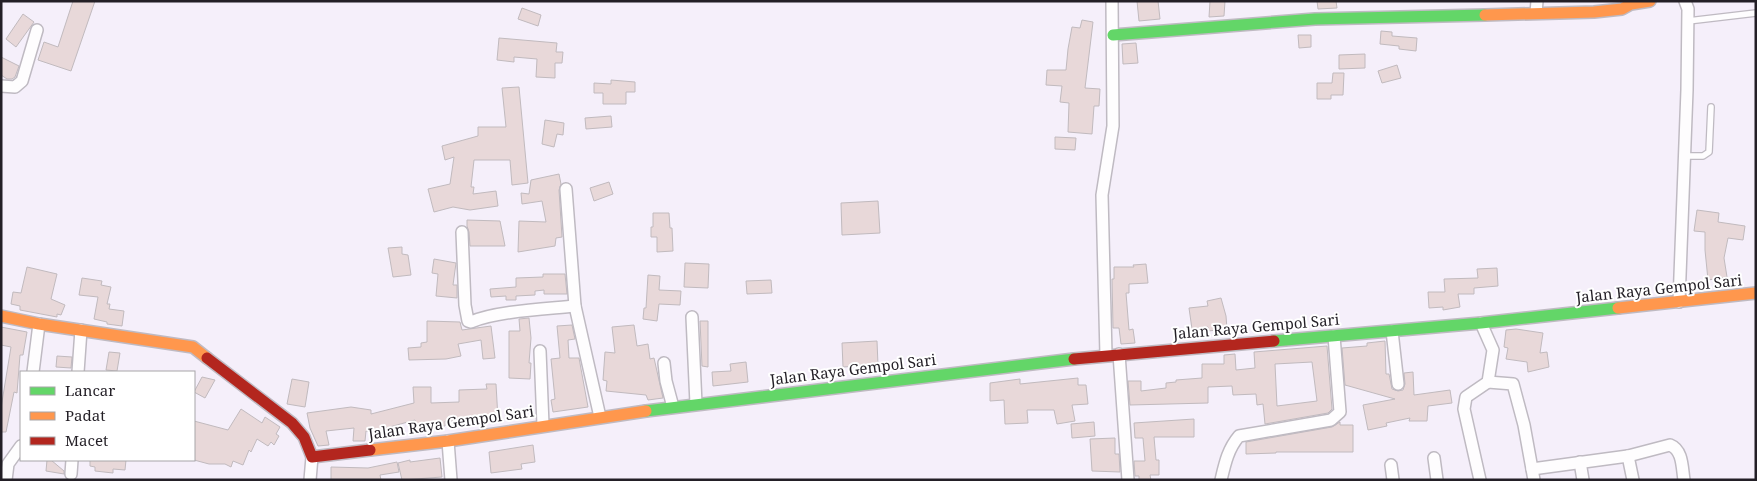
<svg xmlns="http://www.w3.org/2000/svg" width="1757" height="481" font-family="'Noto Serif',serif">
	<rect width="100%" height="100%" fill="#f5effa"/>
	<g fill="#e8d8d9" stroke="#c1babe" fill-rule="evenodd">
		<path d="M73,1H95L71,71L38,60L44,42L58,47Z"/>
		<path d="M1137,1H1158L1160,19L1139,21Z"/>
		<path d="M1210,1H1225L1224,16L1209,17Z"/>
		<path d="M1317,1H1336L1337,8L1318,9Z"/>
		<path d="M522,8L541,15L538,26L518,19Z"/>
		<path d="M23,14L34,22L16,47L6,39Z"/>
		<path d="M1082,20L1093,22L1085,88L1100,89L1099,106H1094L1092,134L1068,132L1069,103L1060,102L1062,86L1046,85L1047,70H1066L1068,49L1072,27L1080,28Z"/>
		<path d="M1381,31L1392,32V36L1417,38L1416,51L1399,49V46L1380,44Z"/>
		<path d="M1298,35H1311V47L1299,48Z"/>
		<path d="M499,38L557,43L556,52H563L562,63H555V78L536,77L537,59L514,57V62L497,60Z"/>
		<path d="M1136,43L1138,63L1123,64L1122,44Z"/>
		<path d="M1365,54V68L1339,69V55Z"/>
		<path d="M1,57L19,66L15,77L12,79H7L1,75Z"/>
		<path d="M1397,65L1401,78L1382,83L1378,71Z"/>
		<path d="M1333,73H1344L1343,95H1331V99H1317V83H1332Z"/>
		<path d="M611,80L635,82V92H626V104H603V93H594V83L611,84Z"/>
		<path d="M519,87L528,183L512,185L510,160H474L471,187H474L473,194L496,191L498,206L470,210L453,207L434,212L428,189L450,184L454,157L445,160L442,146L478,136V127H506L502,88Z"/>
		<path d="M611,116L612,127L586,129L585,118Z"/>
		<path d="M545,120L564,123L563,135L557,134L554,147L542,144Z"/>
		<path d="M1055,137L1076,138L1075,150L1055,149Z"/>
		<path d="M559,174L561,184L559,190L562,237L556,238L555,246L518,252L519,221L546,222L542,201L522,204L521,193L529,194L531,180Z"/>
		<path d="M609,182L613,194L594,201L590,188Z"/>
		<path d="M878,201L880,233L842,235L841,203Z"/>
		<path d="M1697,210L1719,213L1718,222L1745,226L1743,240L1728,238L1724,258L1727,277L1708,280L1705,250V232L1694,231Z"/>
		<path d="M653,213H669L670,228H672L673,251L657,252V237H651V227H653Z"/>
		<path d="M467,220L500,221L505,246H470L469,232L467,226Z"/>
		<path d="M402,247V254L408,255L411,275L393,277L388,248Z"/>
		<path d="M434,259L456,263L453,285H457V298L436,296L438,274L432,273Z"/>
		<path d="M685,263L709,264L708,288L684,287Z"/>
		<path d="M1146,264L1148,283L1129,284V293H1126L1129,330L1133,329L1135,343L1121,344L1119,328H1113L1112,279H1114V267H1134L1133,265Z"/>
		<path d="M27,267L57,274L51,299L65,305L61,315L57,314V317L20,310V306L11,304L13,292L21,293Z"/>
		<path d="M1497,268L1498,286L1474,288V294H1458L1460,307L1443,310V307L1429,308L1428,292H1445L1444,279L1478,278L1477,269Z"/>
		<path d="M543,274H565L567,294H544V290L535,291V295L516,296V300H506V296L491,297L490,289L516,287V278L543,277Z"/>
		<path d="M648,275L660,276L659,290L681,291L680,305L659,304L657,321L643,319L644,308H646Z"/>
		<path d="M82,278L102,281L101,285L111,287L107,304H110L109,309L124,311L122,326L107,324V322L94,319L98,297L79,295Z"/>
		<path d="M771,280L772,293L747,294L746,281Z"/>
		<path d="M1221,298L1226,316L1227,329L1208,331V327L1192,329L1189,308L1208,306L1207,301Z"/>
		<path d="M529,318L531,338L529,363H531L530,379L509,378V331H520L519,319Z"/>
		<path d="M427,321L460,322L462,330L491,326L495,358L483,359L481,340L458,344L461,356L446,359L409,360L408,348L421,347V343L427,342Z"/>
		<path d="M700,321H708V367L702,366Z"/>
		<path d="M572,325L575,339L568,340L569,358H579L588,407L553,412L551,400L555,399L551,359L560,358L557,326Z"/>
		<path d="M634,325L637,346L648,344L650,359L654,358L663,398L648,400L646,395L606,391L607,381L603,380L605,352L615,353L612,327Z"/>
		<path d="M1,327L27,332L23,355H20L17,393L14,392L6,432H1V408L11,347L1,345Z"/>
		<path d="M1516,329L1543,333L1540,353L1547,352L1549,367L1528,372L1527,362L1506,359L1508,348L1504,347L1506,330Z"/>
		<path d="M877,341L878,365L843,367L842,343Z"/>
		<path d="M1385,341L1386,374H1389L1392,389L1398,391L1403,390L1405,384L1404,373L1413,372L1414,395L1450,390L1452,403L1428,406L1427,421H1409L1410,418L1386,423L1387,426L1368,430L1363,405L1395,399L1345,385L1342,348L1367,346V343Z"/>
		<path d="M1327,346L1332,409L1328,413L1265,424L1263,404L1257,405L1256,394L1233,395L1232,386L1208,387V403L1130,405L1128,381H1141V391L1166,388V383L1176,382V380L1202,378V364H1224V355L1235,354L1236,370L1255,368L1254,352ZM1312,362L1317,401L1277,406L1275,364Z"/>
		<path d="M109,352L120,353L117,371L106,370Z"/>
		<path d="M57,356L72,357L71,368L56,367Z"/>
		<path d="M746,362L748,382L713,386L712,372L731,371L730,364Z"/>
		<path d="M202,377L215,380L205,398L194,392Z"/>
		<path d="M1078,378V385H1086L1088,404L1072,405L1075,421L1057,424L1054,410H1027L1028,423L1005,424L1004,400L990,401V383L1020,379V384Z"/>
		<path d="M292,379L309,382L305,407L287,404Z"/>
		<path d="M486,384H496L498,419L484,420V421H445V426L425,425L427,432L417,434L415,420L386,428V432L366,431L365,441H353L354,428L326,431L329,445L318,446L310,428L307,413L351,407L371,410V414L414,403L413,387H431V403L459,402V390L487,389Z"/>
		<path d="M241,409L262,423L265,417L280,427L276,434L279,436L274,445L271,442L268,446L257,439L251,452L249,450L243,465L233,461L231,467L225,464H209L194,460V421L228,430Z"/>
		<path d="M1194,419V437H1154L1156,460H1159V475H1150L1151,480H1139V476H1135L1134,461H1145L1143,438H1135L1134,423Z"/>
		<path d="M1094,422L1095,436L1072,438L1071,424Z"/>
		<path d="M1340,422V425H1353V452H1276V453L1246,454V442L1332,427Z"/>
		<path d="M1115,438V454H1119L1120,472L1092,471L1090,439Z"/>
		<path d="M533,445L535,462L521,464L522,469L491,473L489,452Z"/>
		<path d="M440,458L442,477L402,480L398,463L410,460V462Z"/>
		<path d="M47,460H51L64,471V474L46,471Z"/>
		<path d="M90,460H126L125,470L113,469V473L95,471V467L90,466Z"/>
		<path d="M397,462L399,472L380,475L381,480H331V467L368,468Z"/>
	</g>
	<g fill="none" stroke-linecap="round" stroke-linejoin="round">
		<g stroke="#bfbac2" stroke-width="8">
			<g id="lane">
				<path d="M1688,21L1756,13"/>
				<path d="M1684,156H1703L1709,152L1711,107"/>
			</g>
		</g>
		<g stroke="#bfbac2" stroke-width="14">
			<g id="street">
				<path d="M1536,13L1537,1"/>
				<path d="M1,86L15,87L22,81L37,30"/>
				<path d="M566,189L575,306L600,417"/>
				<path d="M462,232L465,305L468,321L471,322C496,311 546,309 575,306"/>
				<path d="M1679,302L1687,90L1688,9L1685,1"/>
				<path d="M692,317L696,404"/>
				<path d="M1392,331L1398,384"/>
				<path d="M540,351L543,425"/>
				<path d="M1119,354L1128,480"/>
				<path d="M1106,355L1102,195L1113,126L1112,1"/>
				<path d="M664,363L666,381L673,407"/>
				<path d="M33,372L39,324"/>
				<path d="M78,372L81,330"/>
				<path d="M1488,382L1513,384L1524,425L1534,480"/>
				<path d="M448,441L451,480"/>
				<path d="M1628,456L1633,480"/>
				<path d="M1434,458L1437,480"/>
				<path d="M1580,462L1583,480"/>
				<path d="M1391,465L1393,480"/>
				<path d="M1532,469L1628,456L1670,445C1683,450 1682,468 1684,480"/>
				<path d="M71,474L72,460"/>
				<path d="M6,480L8,464L21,446"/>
				<path d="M310,480L312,457"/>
				<path d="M1221,480C1225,463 1228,449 1239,436L1331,420L1340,412L1334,336"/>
				<path d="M1480,480L1464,409L1466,397L1488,382L1493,350L1481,323"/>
			</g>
		</g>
		<g stroke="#bfbac2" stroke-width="14">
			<g id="fast">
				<path d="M1113,35L1315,19L1485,15"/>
				<path d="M1274,341L1481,323L1618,308"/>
				<path d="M646,411L1074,359"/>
			</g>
		</g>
		<g stroke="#bfbac2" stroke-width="14">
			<g id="slow">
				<path d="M1485,15L1594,12L1622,9L1631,4L1650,1"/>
				<path d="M1618,308L1756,293"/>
				<path d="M1,316L39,324L193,347L207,358"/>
				<path d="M370,450L448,441L646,411"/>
			</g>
		</g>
		<g stroke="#bfbac2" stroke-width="14">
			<g id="jam">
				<path d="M207,358L292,423L304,437L312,457L370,450"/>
				<path d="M1074,359L1274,341"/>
			</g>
		</g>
		<use href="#lane" stroke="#fefdfe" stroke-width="5.5"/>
		<use href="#street" stroke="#fefdfe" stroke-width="11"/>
		<use href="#fast" stroke="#63d668" stroke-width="11"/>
		<use href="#slow" stroke="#ff974d" stroke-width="11"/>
		<use href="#jam" stroke="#b3261e" stroke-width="11"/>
	</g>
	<g text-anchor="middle" stroke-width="4" stroke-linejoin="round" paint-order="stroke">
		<g font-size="15" fill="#231f26" stroke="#fff">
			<text transform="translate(1659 289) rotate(-6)" y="5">Jalan Raya Gempol Sari</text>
			<text transform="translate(1256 327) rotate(-5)" y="5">Jalan Raya Gempol Sari</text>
			<text transform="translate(853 370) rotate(-7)" y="5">Jalan Raya Gempol Sari</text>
			<text transform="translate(451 423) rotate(-8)" y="5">Jalan Raya Gempol Sari</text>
		</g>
	</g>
	<rect width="1757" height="481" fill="none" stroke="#231f26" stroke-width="5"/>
	<rect x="20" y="371" width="175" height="90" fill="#ffffff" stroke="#a7a5a8"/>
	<rect x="30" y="387" width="25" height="8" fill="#63d668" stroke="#a7a5a8"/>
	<text x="65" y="396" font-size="15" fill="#231f26">Lancar</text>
	<rect x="30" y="412" width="25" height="8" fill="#ff974d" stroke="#a7a5a8"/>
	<text x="65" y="421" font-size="15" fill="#231f26">Padat</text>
	<rect x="30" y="437" width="25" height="8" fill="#b3261e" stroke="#a7a5a8"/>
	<text x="65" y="446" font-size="15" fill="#231f26">Macet</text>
</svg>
